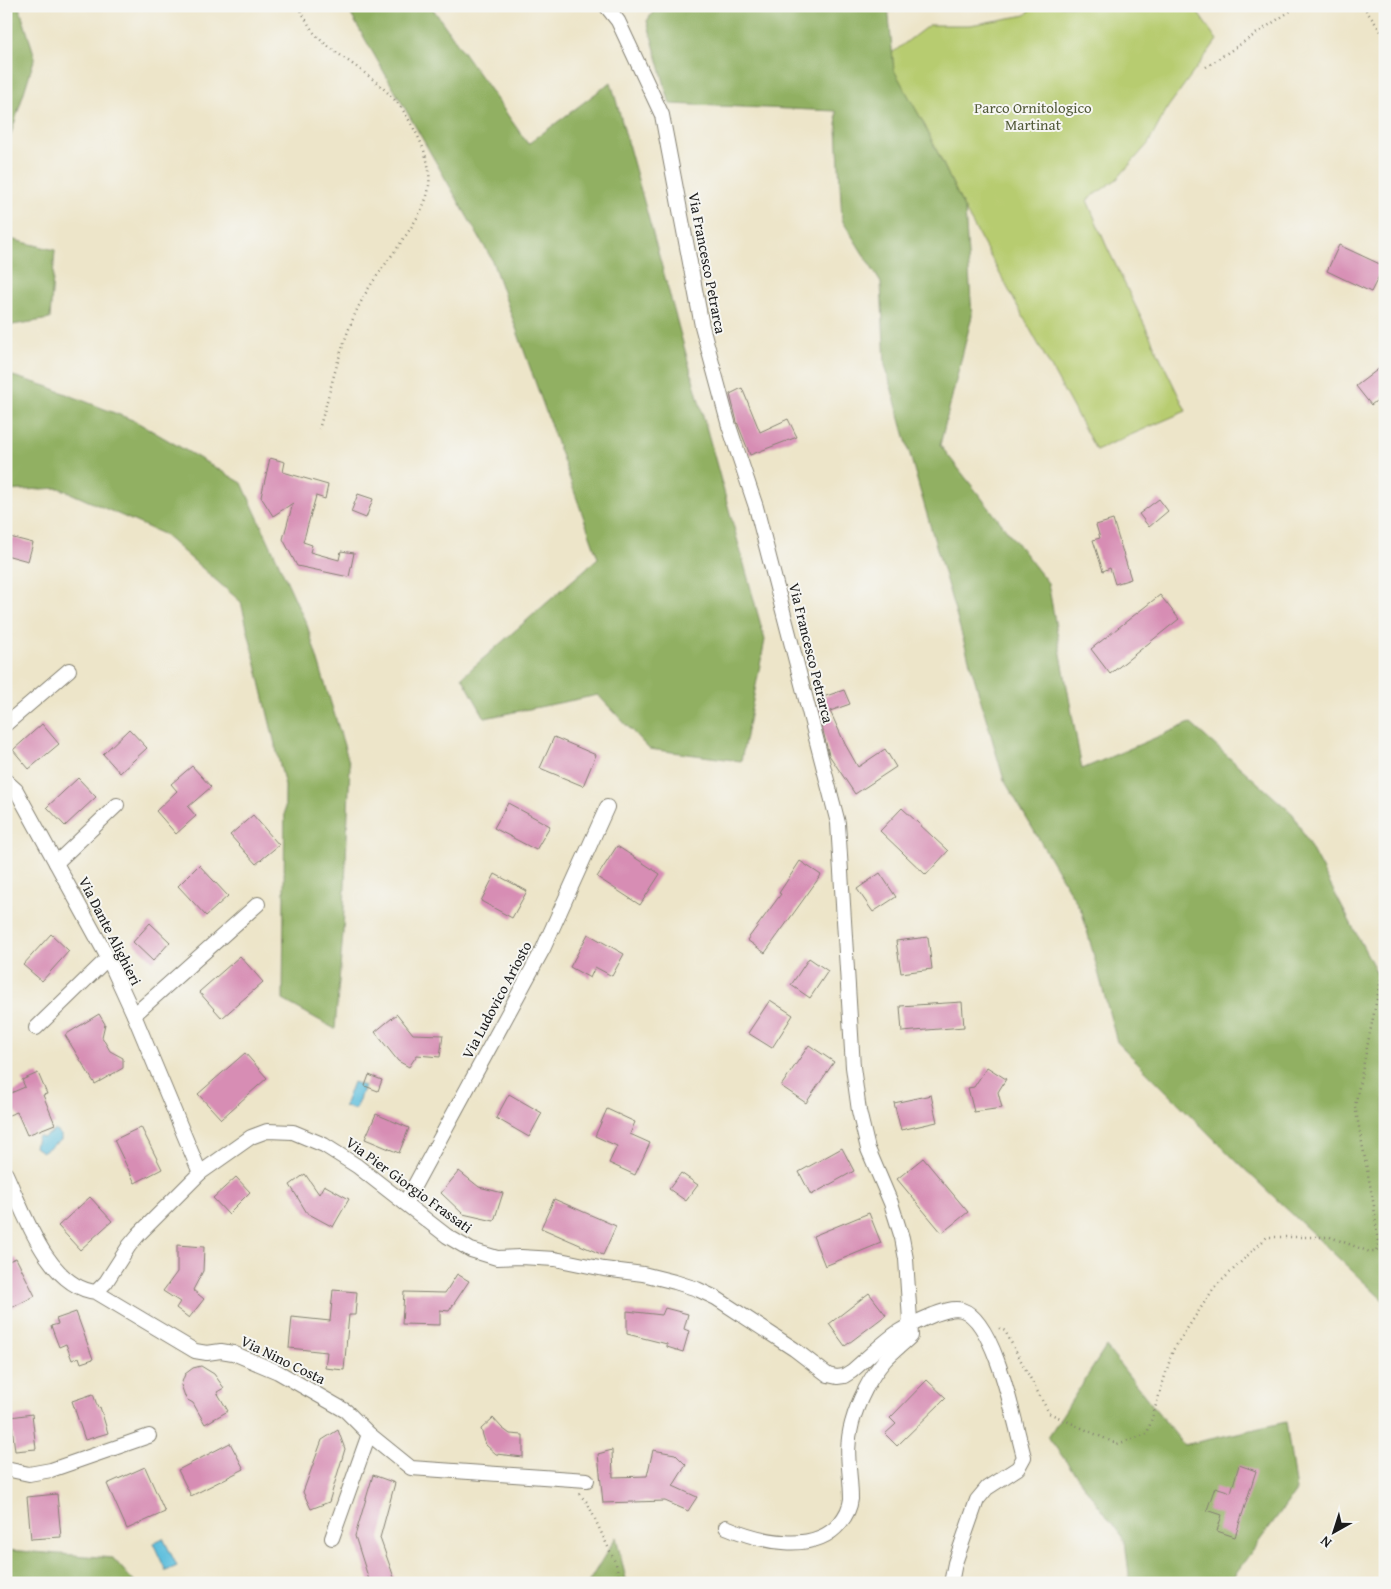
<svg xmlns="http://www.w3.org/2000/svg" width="1391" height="1589" font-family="'Gentium Book Plus',serif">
	<rect width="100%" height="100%" fill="#f6f6f2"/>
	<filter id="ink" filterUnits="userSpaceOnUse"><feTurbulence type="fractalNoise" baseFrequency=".02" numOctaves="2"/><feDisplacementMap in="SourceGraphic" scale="10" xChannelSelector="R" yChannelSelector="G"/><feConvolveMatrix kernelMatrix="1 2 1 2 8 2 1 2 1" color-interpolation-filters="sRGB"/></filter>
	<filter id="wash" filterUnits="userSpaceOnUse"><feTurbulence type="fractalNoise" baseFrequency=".0096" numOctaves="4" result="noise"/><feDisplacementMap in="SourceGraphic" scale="20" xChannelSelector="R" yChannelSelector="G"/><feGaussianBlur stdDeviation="1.12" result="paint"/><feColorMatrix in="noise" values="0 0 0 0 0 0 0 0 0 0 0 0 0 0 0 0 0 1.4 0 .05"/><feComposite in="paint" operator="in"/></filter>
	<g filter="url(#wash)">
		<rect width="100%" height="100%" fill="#ede5c9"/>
		<path fill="#b7cc70" stroke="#6a7446" d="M1033,6H1193L1217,40L1168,107L1148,144L1117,179L1087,200L1106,245L1186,411L1096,450L965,210L923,122L893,70L892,53L929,25H970L1026,15Z"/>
		<g fill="#91b062" stroke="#56663f">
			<path d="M6,6H19L35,57L6,150Z"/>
			<path d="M346,6H431L528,144L611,82L765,640L741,761L649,749L598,695L485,718L462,677L598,558L491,258Z"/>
			<path d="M657,6H888L894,70L923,122L965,210L972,316L940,445L1048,583L1082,769L1190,723L1293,814L1385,988V1302L1236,1161L1117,1042L1082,912L1004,780L919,487L885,365L881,283L842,220L836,111L670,104L647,21Z"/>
			<path d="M6,238L55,250L50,319L6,326Z"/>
			<path d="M6,374L46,386L135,421L242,483L307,625L350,765L343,933L335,1029L283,1000L285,786L241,602L163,534L59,488L6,491Z"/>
			<path d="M1106,1347L1184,1445L1286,1422L1296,1491L1230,1581L1231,1583H1130L1125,1541L1048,1437Z"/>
			<path d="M616,1537L627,1583H588Z"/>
			<path d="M6,1550L113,1558L135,1583H6Z"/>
		</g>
		<g fill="#5fbfdd" stroke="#3e6e7c">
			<path d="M353,1082L364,1086L355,1110L344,1106Z"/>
			<path d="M55,1130L61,1135V1140L42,1152L35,1147L37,1137L40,1136L43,1138Z"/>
			<path d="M163,1538L177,1566L166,1571L153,1543Z"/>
		</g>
		<g id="blocks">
			<g fill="#d78db4">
				<path d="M1339,245L1384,266L1371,292L1327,271Z"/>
				<path d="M1385,364V394L1371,405L1356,386Z"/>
				<path d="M742,388L760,432L788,419L797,437L750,455L737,422L730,394Z"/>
				<path d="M270,458L285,462L283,472L328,485L325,499L316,496L303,542L312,545L310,552L339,560L341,551L354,553L349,577L297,566L283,539L293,503L273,516L261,497Z"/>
				<path d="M358,494L373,499L366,518L351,512Z"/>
				<path d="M1159,499L1168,511L1149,527L1139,514Z"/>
				<path d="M1113,520L1131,579L1115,584L1110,568L1103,571L1093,540L1100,538L1096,525Z"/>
				<path d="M6,536L33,543L28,561L6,555Z"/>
				<path d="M1160,595L1179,619L1110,674L1091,649Z"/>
				<path d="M844,690L850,704L830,711L845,744L858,767L885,749L896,767L855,794L829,755L817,707L826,703L823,697Z"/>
				<path d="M42,724L59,744L29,769L13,750Z"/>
				<path d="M129,729L147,748L120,773L103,754Z"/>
				<path d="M554,737L596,755L583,786L540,768Z"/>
				<path d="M192,766L211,787L188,807L196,816L176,834L156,811L177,791L171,784Z"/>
				<path d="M78,778L96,797L65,826L47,807Z"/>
				<path d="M508,803L550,826L536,850L494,828Z"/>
				<path d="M902,808L948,851L926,875L880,831Z"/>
				<path d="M253,815L279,845L256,864L230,835Z"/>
				<path d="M617,846L660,874L640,905L597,877Z"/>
				<path d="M800,861L821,875L765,953L747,940L781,894L779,893Z"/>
				<path d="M199,865L228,896L206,916L178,886Z"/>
				<path d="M880,873L896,897L873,912L857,889Z"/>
				<path d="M495,874L527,891L512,918L481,901Z"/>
				<path d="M150,923L170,942L153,961L133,942Z"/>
				<path d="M51,934L69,951L42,981L23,965Z"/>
				<path d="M588,934L624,954L612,976L595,967L590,978L570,967Z"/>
				<path d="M928,937L932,969L901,973L896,941Z"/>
				<path d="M240,956L263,982L222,1018L199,992Z"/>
				<path d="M809,958L828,971L810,998L791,985Z"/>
				<path d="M770,1000L793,1015L772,1048L748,1033Z"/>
				<path d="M962,1002L964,1027L902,1032L900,1006Z"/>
				<path d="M99,1014L105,1024L102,1037L110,1051L123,1058V1068L95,1084L65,1035Z"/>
				<path d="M397,1014L413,1034L443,1035L440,1057L417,1055L409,1067L398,1061L375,1032Z"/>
				<path d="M809,1045L834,1062L806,1103L781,1086Z"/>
				<path d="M245,1053L267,1078L221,1119L198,1094Z"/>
				<path d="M987,1067L1006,1079L998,1092L1002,1108L974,1112L968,1088L974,1087Z"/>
				<path d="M38,1073L47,1094L43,1095L55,1124L27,1135L17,1112L6,1116V1095L25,1087L22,1080Z"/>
				<path d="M369,1075L382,1080L378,1091L365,1086Z"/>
				<path d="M509,1094L542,1113L529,1137L496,1118Z"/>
				<path d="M931,1095L937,1122L901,1130L894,1103Z"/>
				<path d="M607,1109L635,1122L630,1134L650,1143L635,1175L609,1163L617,1146L595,1136Z"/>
				<path d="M376,1114L409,1128L399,1153L365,1139Z"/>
				<path d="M141,1127L162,1169L135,1183L114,1140Z"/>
				<path d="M842,1148L854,1171L811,1195L799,1172Z"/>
				<path d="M923,1158L968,1212L942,1233L897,1179Z"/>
				<path d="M459,1171L479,1187L503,1193L494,1221L463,1214L441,1193Z"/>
				<path d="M681,1173L698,1185L686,1201L669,1189Z"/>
				<path d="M305,1174L319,1194L324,1185L349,1199L333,1227L307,1213L290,1185Z"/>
				<path d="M236,1177L250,1192L228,1214L213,1198Z"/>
				<path d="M90,1197L112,1221L80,1250L58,1226Z"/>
				<path d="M554,1199L616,1226L603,1255L541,1228Z"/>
				<path d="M869,1213L881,1243L825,1266L813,1236Z"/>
				<path d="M177,1245L204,1247L203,1271L193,1290L204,1299L189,1318L176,1308L180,1302L163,1291L177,1272Z"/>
				<path d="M16,1258L35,1296L11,1308L6,1298V1262Z"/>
				<path d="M457,1274L469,1281L449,1311L440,1310V1325L402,1324L404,1292L445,1293Z"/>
				<path d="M333,1290L357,1292L355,1315H349L344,1370L325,1368L327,1352L289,1348L292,1317L330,1321Z"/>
				<path d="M869,1293L886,1315L845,1346L829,1324Z"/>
				<path d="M665,1308L688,1314L684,1329L689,1331L683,1352L667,1347V1344L627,1334V1311L662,1315Z"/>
				<path d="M76,1312L93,1359L81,1363L79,1357L72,1360L66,1344L59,1347L51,1326L58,1324L56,1319Z"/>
				<path d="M201,1366L214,1374L224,1388L217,1392L228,1411L205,1424L193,1403L186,1399L181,1385L185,1374L193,1368Z"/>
				<path d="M927,1380L946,1398L897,1446L885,1434L896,1424L890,1418Z"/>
				<path d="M93,1394L98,1408L100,1407L108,1433L85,1440L72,1401Z"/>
				<path d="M32,1414L36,1449L15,1451L11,1417Z"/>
				<path d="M493,1418L502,1428L510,1434L523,1435V1457L496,1454L486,1445L481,1429Z"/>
				<path d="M338,1430L345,1449L329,1502L311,1509L303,1492L322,1440Z"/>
				<path d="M230,1443L244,1469L191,1496L178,1470Z"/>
				<path d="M612,1450L613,1477L647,1476L653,1450L675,1454L686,1465L673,1486L697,1497L688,1511L665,1501L603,1503L598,1454Z"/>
				<path d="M1239,1465L1256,1471L1235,1537L1217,1531L1222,1515L1207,1510L1215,1487L1231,1492Z"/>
				<path d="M145,1467L165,1512L127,1529L107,1484Z"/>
				<path d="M373,1475L395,1483L380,1538L396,1583H370L355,1536Z"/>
				<path d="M57,1494L61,1537L31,1539L27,1497Z"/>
			</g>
		</g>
	</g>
	<g filter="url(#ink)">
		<use href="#blocks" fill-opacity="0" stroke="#848072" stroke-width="1"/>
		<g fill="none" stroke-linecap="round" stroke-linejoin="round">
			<g stroke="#848072" stroke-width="16">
				<g id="minor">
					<path d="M606,6L618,21L662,115L702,326L729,426L756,507L838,823L853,1067L859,1111L868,1149L891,1203L902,1238L906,1259L911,1336C903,1344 893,1351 885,1360C870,1377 858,1401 852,1423C844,1451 851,1472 851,1499C850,1508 845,1517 840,1523C814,1555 759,1541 726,1527"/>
					<path d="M6,724L69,670"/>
					<path d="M6,781L16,790L108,958L134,1015L200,1173"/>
					<path d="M56,863L117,805"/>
					<path d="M134,1015L258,904"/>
					<path d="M36,1028L108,958"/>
					<path d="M6,1174C24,1213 48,1287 96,1292L106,1282L129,1246L139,1234L200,1173L251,1137L267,1131L293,1132L324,1145L357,1166L447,1236L471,1250L497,1258L521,1257L555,1259L604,1269L643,1274L675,1282L697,1289L716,1298L794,1349L828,1375L837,1377L844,1376L852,1371C867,1358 882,1343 898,1332C909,1325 921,1320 933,1315C941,1312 953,1307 962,1310C996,1321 1015,1425 1024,1457L1018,1468L987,1488L977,1500L955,1563L951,1583"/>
					<path d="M405,1203L543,949L607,807"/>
					<path d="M96,1292L195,1351L207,1353L221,1351L233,1353L278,1372L346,1411L369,1434L411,1468L587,1480"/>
					<path d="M6,1469L29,1474L51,1470L149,1436"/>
					<path d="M332,1538L369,1434"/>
				</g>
			</g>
			<g stroke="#848072" stroke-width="2.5" stroke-dasharray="1 4" stroke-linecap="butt">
				<path d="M299,6C304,16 309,27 316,35C323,43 332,49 340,55C363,72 388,88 404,112C418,134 432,160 429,186C426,219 378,268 362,300C341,339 332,386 319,429"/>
				<path d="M1363,6L1385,37"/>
				<path d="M1206,67L1298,6"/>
				<path d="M999,1328L1005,1331L1049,1413L1117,1444L1147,1434L1173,1350L1214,1288L1267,1237H1330L1370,1252H1376L1378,1243L1374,1206L1355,1106L1382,974L1385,969"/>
				<path d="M579,1494L587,1502L616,1564L620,1583"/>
			</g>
			<use href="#minor" stroke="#fff" stroke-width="14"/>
		</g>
	</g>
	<g text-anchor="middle" stroke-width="4" stroke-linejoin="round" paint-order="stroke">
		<g font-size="15" fill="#525a39" stroke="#f6f6f2">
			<text x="1033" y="113">Parco Ornitologico<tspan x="1033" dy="17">Martinat</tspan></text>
		</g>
		<g font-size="15" fill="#1c1c1c" stroke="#f6f6f2">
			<text transform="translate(707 263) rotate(79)" y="5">Via Francesco Petrarca</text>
			<text transform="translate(811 653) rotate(76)" y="5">Via Francesco Petrarca</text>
			<text transform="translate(110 931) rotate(63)" y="5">Via Dante Alighieri</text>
			<text transform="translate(497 1000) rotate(-62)" y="5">Via Ludovico Ariosto</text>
			<text transform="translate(409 1185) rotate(36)" y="5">Via Pier Giorgio Frassati</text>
			<text transform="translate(283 1360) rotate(26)" y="5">Via Nino Costa</text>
		</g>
	</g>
	<rect width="1391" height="1589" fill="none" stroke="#f6f6f2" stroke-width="25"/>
	<g transform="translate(1334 1532) rotate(219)" stroke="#f6f6f2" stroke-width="4" paint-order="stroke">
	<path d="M0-4L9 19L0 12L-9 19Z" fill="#1c1c1c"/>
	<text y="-8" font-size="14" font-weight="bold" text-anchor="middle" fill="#1c1c1c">N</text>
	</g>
</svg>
